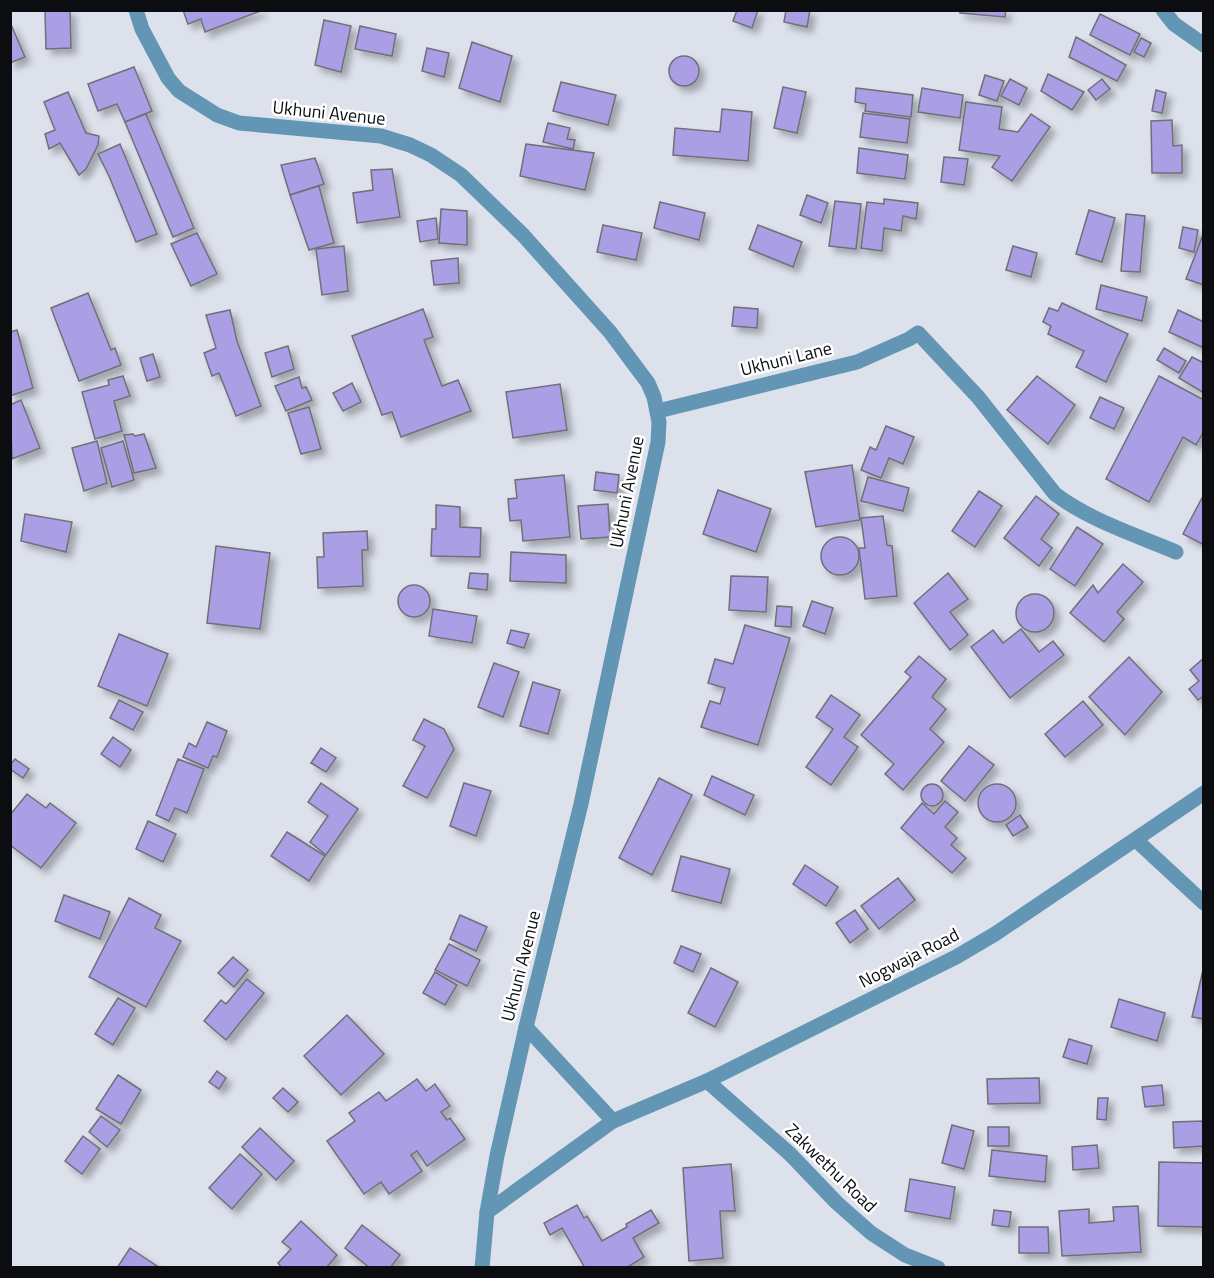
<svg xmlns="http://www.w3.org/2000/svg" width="1214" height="1278" font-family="'Titillium Web',sans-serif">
	<defs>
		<filter id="shadow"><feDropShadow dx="5.5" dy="5.5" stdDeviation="3" flood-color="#0004"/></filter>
	</defs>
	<rect width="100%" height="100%" fill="#dce1ec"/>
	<g fill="#aa9ee4" stroke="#706f79" stroke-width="1.5" filter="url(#shadow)">
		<path d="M45,10H70L71,48L46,49Z"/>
		<path d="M183,10H263L205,32L201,19L188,24Z"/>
		<path d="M737,10H758L752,28L733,21Z"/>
		<path d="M786,10H810L807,27L784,22Z"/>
		<path d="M960,10H1006L1005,17L960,13Z"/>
		<path d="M1100,14L1140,34L1130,55L1090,35Z"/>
		<path d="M324,20L351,26L341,72L315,65Z"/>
		<path d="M10,22L25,57L10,63Z"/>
		<path d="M360,26L396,34L392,56L355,49Z"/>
		<path d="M1076,37L1126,65L1117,81L1069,57Z"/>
		<path d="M1141,38L1151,43L1144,57L1134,52Z"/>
		<path d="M472,42L512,56L500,102L459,88Z"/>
		<path d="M427,48L449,53L444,77L422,71Z"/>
		<circle cx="684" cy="71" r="15"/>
		<path d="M134,67L152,111L125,122L117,104L98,111L88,84Z"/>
		<path d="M1048,74L1084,92L1072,110L1041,91Z"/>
		<path d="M985,75L1004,81L997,101L979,95Z"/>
		<path d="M1010,79L1027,88L1019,105L1001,96Z"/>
		<path d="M1102,79L1110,89L1096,100L1088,90Z"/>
		<path d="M561,82L616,95L608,125L553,111Z"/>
		<path d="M783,87L806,92L797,133L774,128Z"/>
		<path d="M856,88L913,95L911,117L865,111L866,104L855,102Z"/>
		<path d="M922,88L963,95L960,118L918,112Z"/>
		<path d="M1156,90L1166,93L1162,113L1152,111Z"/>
		<path d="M68,92L86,133L99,136L98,145L86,169L79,175L60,143L49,149L45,134L55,130L44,102Z"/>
		<path d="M966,102L1002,107L999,129L1018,132L1031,114L1050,127L1012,181L992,167L1000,156L959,150Z"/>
		<path d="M722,109L752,112L748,161L673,155L675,128L720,132Z"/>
		<path d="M863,113L910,119L907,143L860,137Z"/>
		<path d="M146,114L194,228L173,237L125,122Z"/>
		<path d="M1172,120L1173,146L1182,145V173H1152L1151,121Z"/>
		<path d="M548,123L570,128L567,139L575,140L573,149L543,142Z"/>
		<path d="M120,144L157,234L136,242L109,176L98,154Z"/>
		<path d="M526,144L594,153L585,190L520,176Z"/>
		<path d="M859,148L908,155L905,179L857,173Z"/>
		<path d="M944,157L968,159L964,185L941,182Z"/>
		<path d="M315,158L324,184L290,195L281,165Z"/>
		<path d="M392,169L400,217L357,223L353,193L373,190L371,170Z"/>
		<path d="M319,186L334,243L309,250L290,195Z"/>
		<path d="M807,195L828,203L821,223L800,215Z"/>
		<path d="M884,199L918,203L916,219L903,216L901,231L884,228L882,251L861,248L867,202L884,204Z"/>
		<path d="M835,201L861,204L856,249L829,246Z"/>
		<path d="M660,202L705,213L699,240L654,228Z"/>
		<path d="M441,209L467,211V245L439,243Z"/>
		<path d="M1089,210L1115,218L1102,262L1076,254Z"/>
		<path d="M1126,214L1145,216L1140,272L1121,271Z"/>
		<path d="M436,218L438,239L420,242L417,221Z"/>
		<path d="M603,225L642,233L636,260L597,252Z"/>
		<path d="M758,225L802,242L793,267L749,249Z"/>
		<path d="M1183,227L1198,230L1194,252L1179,248Z"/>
		<path d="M1204,232V285L1186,279Z"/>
		<path d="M197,233L217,274L191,286L171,244Z"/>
		<path d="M344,246L348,291L322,295L316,249Z"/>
		<path d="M1013,246L1037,253L1031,277L1006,270Z"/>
		<path d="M458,258L459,283L434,285L431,261Z"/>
		<path d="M1101,285L1147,297L1142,321L1096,309Z"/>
		<path d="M88,293L111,350L115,348L121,365L79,381L51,308Z"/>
		<path d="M1062,303L1128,334L1106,382L1076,367L1084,351L1048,334L1051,326L1043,322L1049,308L1058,311Z"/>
		<path d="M734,307L758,309L757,328L732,326Z"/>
		<path d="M423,309L433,337L424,340L442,386L458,380L471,411L401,437L392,412L382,415L352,336Z"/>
		<path d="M230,310L237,341L261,406L236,416L219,373L212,376L204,353L216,348L206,315Z"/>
		<path d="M1178,310L1204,322V348L1169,332Z"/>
		<path d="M17,330L33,388L10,396V332Z"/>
		<path d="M288,346L294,369L272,377L265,353Z"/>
		<path d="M1164,348L1186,361L1179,373L1157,360Z"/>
		<path d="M153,354L160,377L147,381L140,358Z"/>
		<path d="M1192,357L1204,363V393L1179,378Z"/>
		<path d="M123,376L130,396L114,401L122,431L95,439L82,392L109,385L108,380Z"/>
		<path d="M1037,376L1075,405L1048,444L1007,410Z"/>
		<path d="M1159,376L1204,400V431L1196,445L1183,437L1149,502L1106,479Z"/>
		<path d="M299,377L302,388L306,387L312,400L286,411L275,386Z"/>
		<path d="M352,383L361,402L343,411L333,393Z"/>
		<path d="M560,384L567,430L513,438L506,392Z"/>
		<path d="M1100,397L1124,408L1114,429L1090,418Z"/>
		<path d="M21,400L40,448L12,459L10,405Z"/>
		<path d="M309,407L321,449L301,454L288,413Z"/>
		<path d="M886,426L914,437L903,464L889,458L881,478L861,470L870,447L876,450Z"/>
		<path d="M133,434L135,436L144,434L156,468L134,473L124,435Z"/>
		<path d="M97,441L107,483L84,491L72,448Z"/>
		<path d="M123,441L134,480L112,487L101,448Z"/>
		<path d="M852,465L860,520L816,527L805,472Z"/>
		<path d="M596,472L619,475L617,493L594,490Z"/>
		<path d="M564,475L570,537L523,541L521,520L510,521L508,499L517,498L515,480Z"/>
		<path d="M868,477L909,488L903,511L861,501Z"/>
		<path d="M718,490L771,509L756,552L703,534Z"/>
		<path d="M979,491L1002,506L975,547L952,531Z"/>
		<path d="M1204,494V545L1183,534Z"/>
		<path d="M1036,496L1059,514L1041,539L1052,548L1039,566L1004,538Z"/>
		<path d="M608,504L610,537L581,539L578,506Z"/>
		<path d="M436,505L460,507V527L481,528L480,557L431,556L432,529H436Z"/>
		<path d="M25,514L72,522L66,552L21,541Z"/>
		<path d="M883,516L887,545L892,546L897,596L865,599L859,548H865L861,518Z"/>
		<path d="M1077,527L1103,544L1075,586L1050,569Z"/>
		<path d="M367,531L368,550H362L363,586L318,588L317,557H324L323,533Z"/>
		<circle cx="840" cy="556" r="19"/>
		<path d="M216,546L270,553L260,629L207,623Z"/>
		<path d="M511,552L566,555V583L510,581Z"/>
		<path d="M1123,564L1143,582L1117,612L1124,619L1104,642L1070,613L1093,585L1098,593Z"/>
		<path d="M470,573L488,574L487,590L468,588Z"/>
		<path d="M948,573L968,599L950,612L968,635L950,650L914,603Z"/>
		<path d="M731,576L768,577L766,612L729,610Z"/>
		<circle cx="414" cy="601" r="16"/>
		<circle cx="1035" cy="613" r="19"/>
		<path d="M812,601L833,608L825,634L803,626Z"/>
		<path d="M777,606L792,607L791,627L775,626Z"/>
		<path d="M433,609L477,616L472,643L429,636Z"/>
		<path d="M745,625L790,638L758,745L701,727L710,701L720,704L725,688L708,683L715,659L733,664Z"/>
		<path d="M1021,629L1039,652L1053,641L1064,655L1010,698L971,647L993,630L1003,643Z"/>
		<path d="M511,630L529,634L524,648L507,643Z"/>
		<path d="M119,634L168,654L147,706L98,686Z"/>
		<path d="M919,656L946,679L932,697L946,709L930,729L944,742L903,790L885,774L894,764L861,735L911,677L905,672Z"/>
		<path d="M1129,657L1162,692L1125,735L1089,697Z"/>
		<path d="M1204,658V696L1198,700L1189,689L1199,681L1190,670Z"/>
		<path d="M494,663L519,672L503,717L478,707Z"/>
		<path d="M533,682L560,690L548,734L520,726Z"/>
		<path d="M831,695L860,715L844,737L858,747L831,785L806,767L833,729L816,717Z"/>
		<path d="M119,700L143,712L133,730L110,718Z"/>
		<path d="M1083,701L1103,725L1065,757L1045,734Z"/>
		<path d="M424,719L444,729L454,749L427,798L403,786L425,746L413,740Z"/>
		<path d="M207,722L227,731L217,757L213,756L208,768L183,757L189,743L196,747Z"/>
		<path d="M113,737L131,750L120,767L101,754Z"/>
		<path d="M969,746L994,765L965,801L941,781Z"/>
		<path d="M321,748L336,758L326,772L311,763Z"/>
		<path d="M15,759L29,769L23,778L10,769V765Z"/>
		<path d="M178,759L204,769L187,813L175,808L169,821L156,815Z"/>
		<path d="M712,776L754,795L745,815L704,795Z"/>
		<path d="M659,778L692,795L652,875L619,858Z"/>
		<path d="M321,783L358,809L326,855L310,842L328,816L308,802Z"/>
		<path d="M464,783L491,791L476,836L450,826Z"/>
		<circle cx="932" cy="795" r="11"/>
		<circle cx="997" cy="803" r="19"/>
		<path d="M27,794L46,808L50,803L76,823L41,868L10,845V815Z"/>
		<path d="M945,801L958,812L945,827L957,838L951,845L966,858L952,873L901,828L922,803L934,814Z"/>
		<path d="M1020,815L1028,827L1013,836L1006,825Z"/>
		<path d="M148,821L176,834L163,862L136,849Z"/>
		<path d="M287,832L325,856L309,881L271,856Z"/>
		<path d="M681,856L730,869L721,903L672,891Z"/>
		<path d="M805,865L838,887L826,906L793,884Z"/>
		<path d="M898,878L915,900L879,929L861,906Z"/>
		<path d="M64,895L110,912L100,939L55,921Z"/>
		<path d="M129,898L161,915L155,928L181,941L146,1007L89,977Z"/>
		<path d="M855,910L868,929L850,943L836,923Z"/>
		<path d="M460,915L487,927L476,951L450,939Z"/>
		<path d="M449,944L480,960L467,986L435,970Z"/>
		<path d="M681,946L701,954L693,972L674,963Z"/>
		<path d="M233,957L248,970L234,987L218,973Z"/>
		<path d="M711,968L738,982L715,1027L688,1013Z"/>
		<path d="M1203,970H1204V1019L1192,1017Z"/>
		<path d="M435,972L457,985L445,1005L423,993Z"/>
		<path d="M247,979L264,993L226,1040L204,1021L221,1000L226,1004Z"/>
		<path d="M118,998L135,1008L113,1045L95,1034Z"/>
		<path d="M1119,999L1165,1013L1157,1041L1111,1027Z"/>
		<path d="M347,1015L384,1054L341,1095L304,1056Z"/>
		<path d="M1069,1039L1092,1046L1087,1064L1063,1057Z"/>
		<path d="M217,1071L226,1078L219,1089L209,1082Z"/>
		<path d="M118,1075L141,1090L121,1124L96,1109Z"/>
		<path d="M1039,1078L1040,1103L988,1104L987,1079Z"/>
		<path d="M417,1079L426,1091L435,1084L450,1106L441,1112L447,1120L450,1118L465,1139L427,1166L417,1151L411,1155L422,1171L389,1194L381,1182L364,1194L327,1141L355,1121L349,1113L379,1092L386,1101Z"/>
		<path d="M1162,1085L1164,1105L1145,1107L1142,1087Z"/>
		<path d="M283,1088L298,1102L288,1112L273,1098Z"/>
		<path d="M1098,1098H1108L1106,1120L1097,1119Z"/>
		<path d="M101,1116L120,1130L107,1147L89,1132Z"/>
		<path d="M1204,1121V1146L1174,1148L1173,1122Z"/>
		<path d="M952,1125L974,1131L964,1169L942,1163Z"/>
		<rect x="988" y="1127" width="21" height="19"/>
		<path d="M260,1128L294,1161L276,1180L242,1147Z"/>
		<path d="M83,1136L100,1149L82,1174L65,1161Z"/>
		<path d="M1097,1145L1099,1168L1073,1170L1072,1147Z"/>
		<path d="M992,1150L1047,1156L1045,1182L989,1176Z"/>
		<path d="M240,1154L262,1174L232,1209L209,1188Z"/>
		<path d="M1159,1162L1204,1163V1227L1158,1226Z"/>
		<path d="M731,1164L735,1211H720L723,1258L689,1261L683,1168Z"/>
		<path d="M910,1179L955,1187L950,1219L905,1211Z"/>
		<path d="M577,1205L584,1218L587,1216L602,1241L627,1227L626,1224L651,1210L659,1223L633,1238L644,1257L626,1268H585L562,1228L550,1235L544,1223Z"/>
		<path d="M1138,1206L1141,1252L1062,1256L1059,1211L1089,1209V1223L1114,1221L1113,1207Z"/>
		<path d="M994,1210L1011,1212L1009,1227L992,1225Z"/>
		<path d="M301,1221L337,1255L326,1268H282L278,1263L291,1249L282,1242Z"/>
		<path d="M362,1225L400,1255L390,1268H370L345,1248Z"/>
		<path d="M1019,1227H1048L1049,1253H1019Z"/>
		<path d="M130,1248L160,1268H117Z"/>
	</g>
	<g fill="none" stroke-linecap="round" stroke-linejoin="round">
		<g stroke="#6296b4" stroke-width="15">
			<path d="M136,10L142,29L168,78L179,91L217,115L239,123L381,136L410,145L431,155L461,175L523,235L610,332L648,383L654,397L659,422L658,442L581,804L526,1027L497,1156L487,1212L482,1268"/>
			<path d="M1163,10L1174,24L1204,45"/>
			<path d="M658,411L857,362L909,339L918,333L978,397L1055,494C1091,521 1136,535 1176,552"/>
			<path d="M1136,840L1204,903"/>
			<path d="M526,1027L613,1121L707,1081L956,957L995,934L1204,793"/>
			<path d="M707,1081L790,1154L837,1203L871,1233L905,1255L938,1268"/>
			<path d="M487,1212L613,1121"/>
		</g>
	</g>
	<g text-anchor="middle" stroke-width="5" stroke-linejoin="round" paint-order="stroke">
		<g font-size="18" fill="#0b0d10" stroke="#fff">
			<text transform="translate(329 113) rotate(6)" y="6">Ukhuni Avenue</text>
			<text transform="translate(786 359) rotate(-14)" y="6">Ukhuni Lane</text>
			<text transform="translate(627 492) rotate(-79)" y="6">Ukhuni Avenue</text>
			<text transform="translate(909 958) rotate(-27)" y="6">Nogwaja Road</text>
			<text transform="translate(521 966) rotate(-76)" y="6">Ukhuni Avenue</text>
			<text transform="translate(831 1168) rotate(44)" y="6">Zakwethu Road</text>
		</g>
	</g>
	<rect width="1214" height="1278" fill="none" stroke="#0b0d10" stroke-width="24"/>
</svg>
